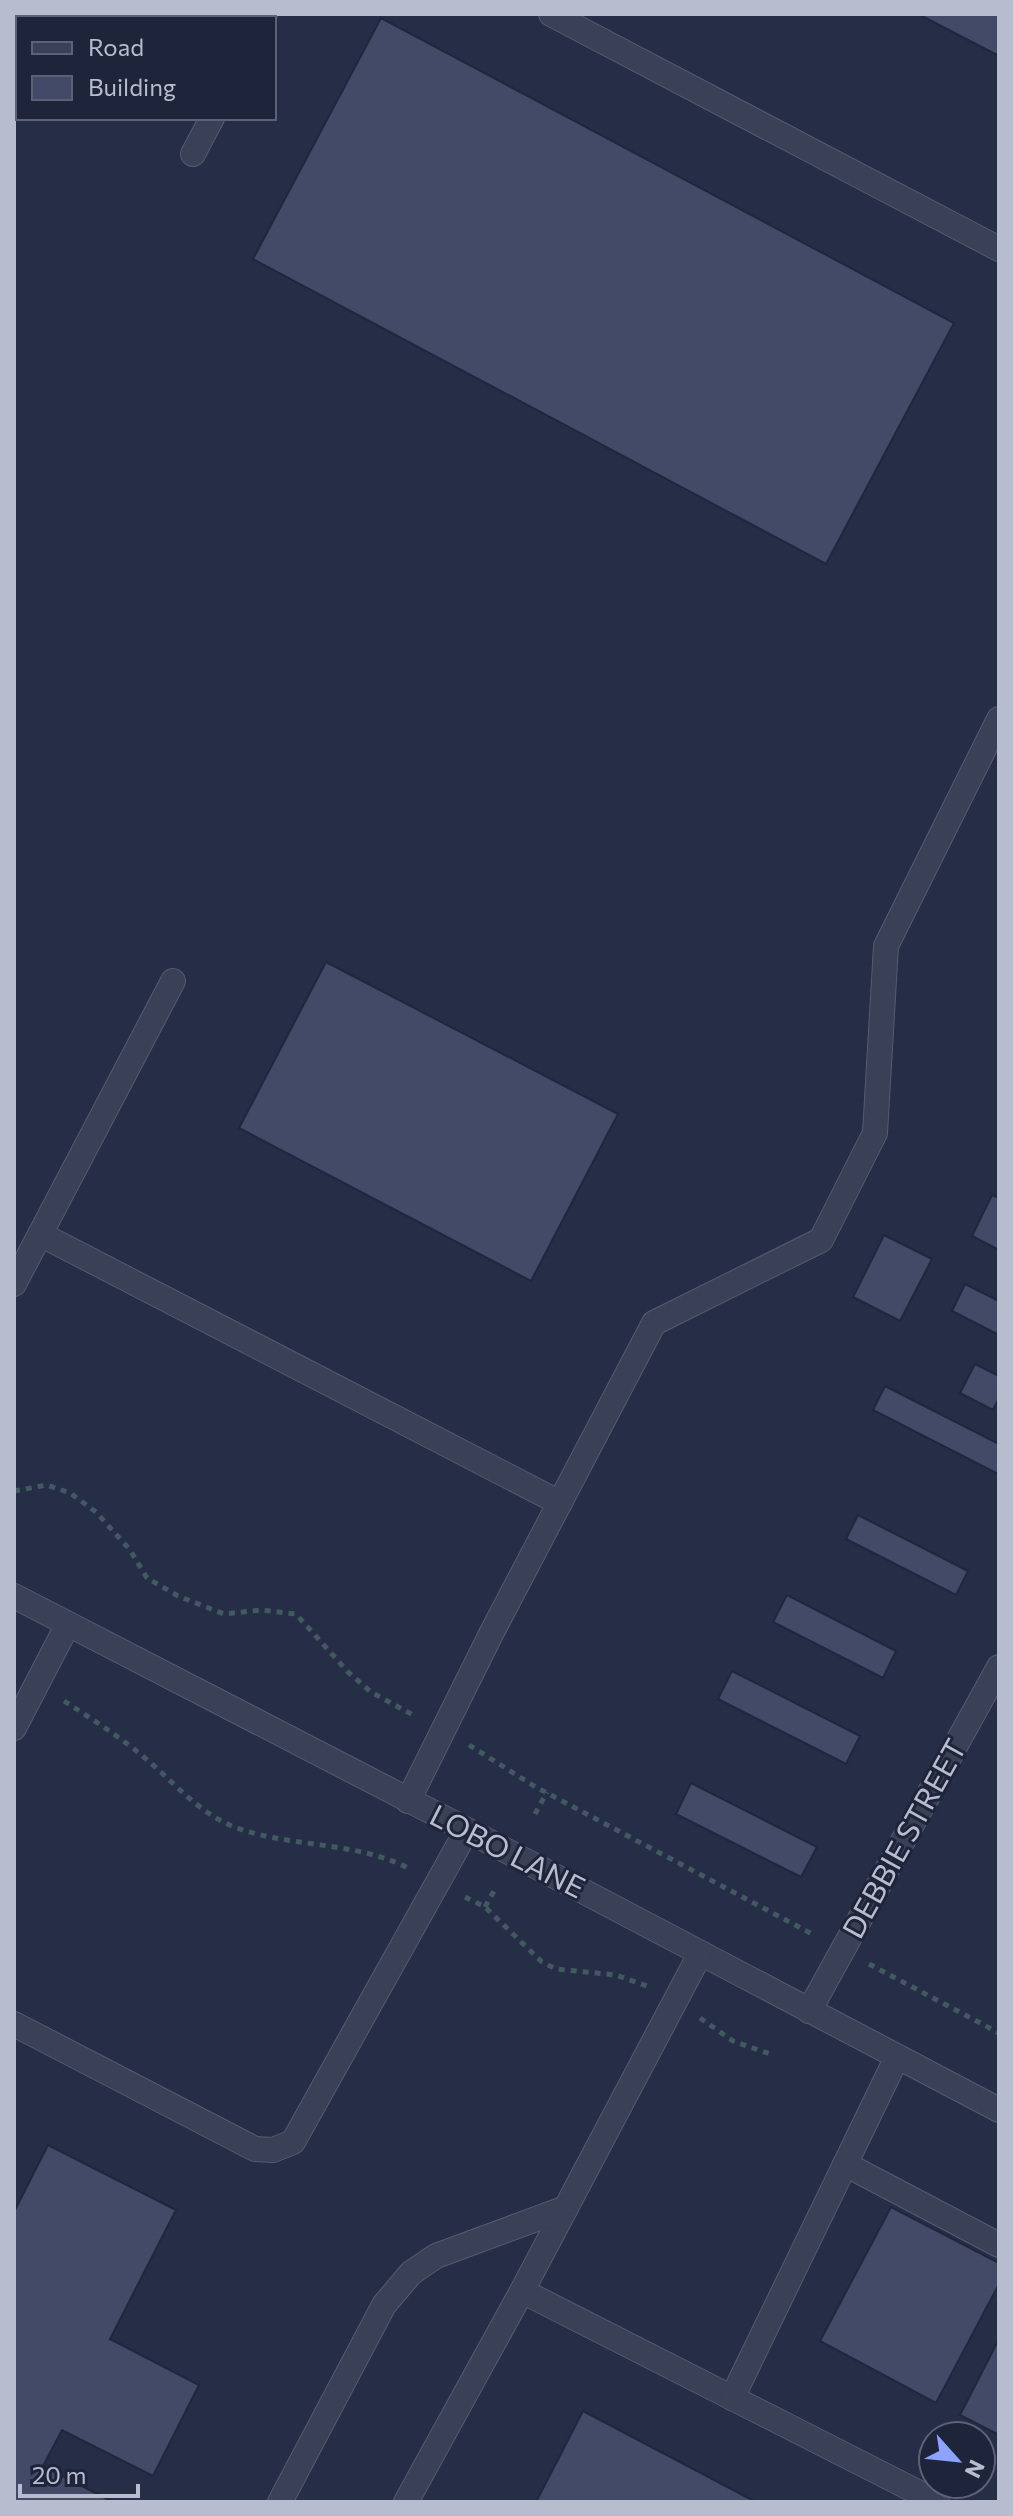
<svg xmlns="http://www.w3.org/2000/svg" width="1013" height="2516" font-family="Commissioner,sans-serif">
	<rect width="100%" height="100%" fill="#252d47"/>
	<g fill="#424a67" stroke="#20273d" stroke-width="2">
		<path d="M918,14H999V56Z"/>
		<path d="M381,18L954,323L826,564L253,259Z"/>
		<path d="M326,962L618,1114L531,1281L239,1128Z"/>
		<path d="M992,1195L999,1198V1250L972,1236Z"/>
		<path d="M884,1235L932,1259L900,1321L853,1297Z"/>
		<path d="M965,1284L999,1301V1335L952,1311Z"/>
		<path d="M975,1364L999,1376V1398L993,1410L960,1393Z"/>
		<path d="M885,1386L999,1444L998,1474L873,1410Z"/>
		<path d="M858,1515L968,1571L956,1595L846,1539Z"/>
		<path d="M787,1595L896,1651L883,1678L773,1622Z"/>
		<path d="M732,1671L860,1736L846,1764L718,1699Z"/>
		<path d="M691,1783L817,1847L801,1877L676,1814Z"/>
		<path d="M48,2145L176,2210L110,2339L199,2385L153,2476L62,2430L43,2466L113,2502H14V2212Z"/>
		<path d="M891,2207L999,2263V2284L936,2403L820,2341Z"/>
		<path d="M999,2339V2435L960,2415Z"/>
		<path d="M583,2411L756,2502H536Z"/>
	</g>
	<g fill="none" stroke-linecap="round" stroke-linejoin="round">
		<g stroke="#555b70" stroke-width="26">
			<g id="minor">
				<path d="M551,14L999,249"/>
				<path d="M263,18L265,14"/>
				<path d="M193,154L212,118"/>
				<path d="M40,1234L560,1503"/>
				<path d="M14,1284L173,981"/>
				<path d="M14,1596L467,1830L999,2110"/>
				<path d="M14,1728L68,1624"/>
				<path d="M408,1801L492,1632L654,1323L821,1240L875,1133L886,946L999,719"/>
				<path d="M700,1954L522,2291L937,2502"/>
				<path d="M809,2011L999,1667"/>
				<path d="M14,2024L255,2149L273,2150L293,2142L467,1830"/>
				<path d="M845,2164L999,2245"/>
				<path d="M732,2398L897,2057"/>
				<path d="M280,2502L384,2305L411,2273L436,2256L566,2208"/>
				<path d="M406,2502L522,2291"/>
			</g>
		</g>
		<g stroke="#435961" stroke-width="5" stroke-dasharray="6 6" stroke-linecap="butt">
			<path d="M14,1491L47,1485L70,1493L96,1512L130,1550L147,1578L178,1596L224,1614L261,1610L296,1614L348,1672L371,1692L415,1716"/>
			<path d="M64,1701C92,1719 120,1737 145,1758C175,1783 199,1814 237,1828C293,1848 357,1841 410,1869"/>
			<path d="M469,1745L534,1786L814,1935"/>
			<path d="M535,1814L547,1792"/>
			<path d="M465,1897L485,1907L542,1962L556,1969L616,1975L647,1986"/>
			<path d="M485,1907L494,1891"/>
			<path d="M869,1964L999,2033"/>
			<path d="M700,2018L733,2041L773,2055"/>
		</g>
		<use href="#minor" stroke="#3a4056" stroke-width="24"/>
	</g>
	<g text-anchor="middle" stroke-width="6" stroke-linejoin="round" paint-order="stroke">
		<g font-size="30" fill="#b8bccf" stroke="#1e253b">
			<text transform="translate(905 1839) rotate(-61)" y="10">DEBBIE STREET</text>
			<text transform="translate(507 1852) rotate(27)" y="10">LOBO LANE</text>
		</g>
	</g>
	<rect width="1013" height="2516" fill="none" stroke="#b8bccf" stroke-width="32"/>
	<rect x="16" y="16" width="260" height="104" fill="#1e253b" stroke="#5c6176" stroke-width="2"/>
	<rect x="32" y="42" width="40" height="12" fill="#3a4056" stroke="#5c6176" stroke-width="2"/>
	<text x="88" y="56" font-size="24" fill="#b8bccf">Road</text>
	<rect x="32" y="76" width="40" height="24" fill="#424a67" stroke="#5c6176" stroke-width="2"/>
	<text x="88" y="96" font-size="24" fill="#b8bccf">Building</text>
	<g transform="translate(957 2460) rotate(117)"><circle r="38" fill="#1e253b" stroke="#5c6176" stroke-width="2"/>
	<path d="M0-6L14 30L0 20L-14 30Z" fill="#8da3ff"/>
	<text y="-12" font-size="22" font-weight="bold" text-anchor="middle" fill="#b8bccf">N</text>
	</g>
	<path d="M20 2484v12h118v-12" fill="none" stroke="#b8bccf" stroke-width="4"/>
	<text x="32" y="2484" font-size="24" fill="#b8bccf" stroke="#1e253b" stroke-width="6" paint-order="stroke">20 m</text>
</svg>
